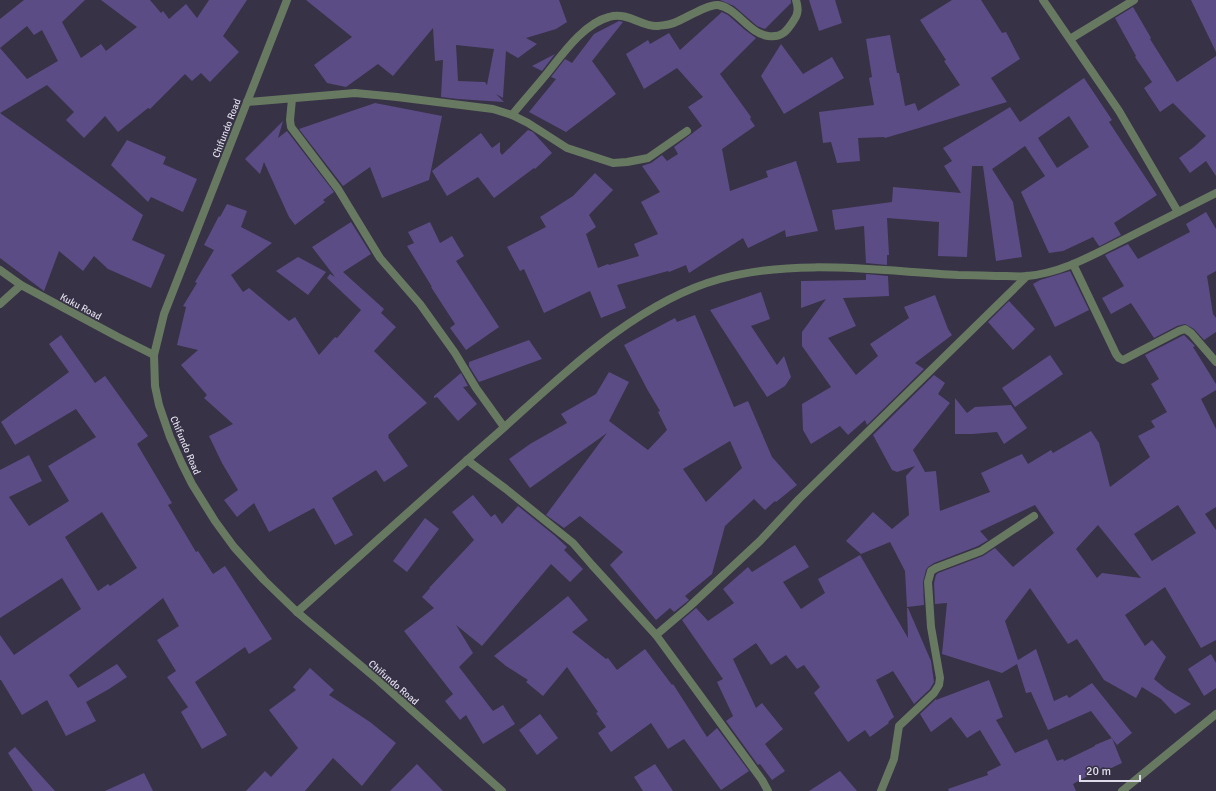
<svg xmlns="http://www.w3.org/2000/svg" width="1216" height="791" font-family="Signika,sans-serif">
	<rect width="100%" height="100%" fill="#373246"/>
	<g fill="#5c4c85" fill-rule="evenodd">
		<path d="M24,0H85L62,22L81,58L101,44L106,51L137,27L101,0H150L161,13L163,11L169,19L186,4L197,18L209,0H247L223,36L239,52L210,82L201,73L192,81L185,74L150,109L148,108L118,132L105,116L84,138L66,120L74,112L47,85L0,113V48L27,79L58,61L42,30L34,35L27,26L0,48V19Z"/>
		<path d="M306,0H559L567,22L556,29L526,38L537,44L518,58L506,51L503,98L496,94L504,102L458,99L441,97L443,60L435,61L433,28L393,76L378,64L346,87L327,83L314,65L352,37ZM456,45L494,49L487,85L485,82L458,81Z"/>
		<path d="M720,0H791V3L765,29L757,26L734,6Z"/>
		<path d="M809,0H835L842,23L819,31Z"/>
		<path d="M952,0H981L1002,33L1006,32L1020,59L991,78L1007,102L885,138L884,137L858,138L860,161L837,163L831,142L823,143L819,112L874,105L869,78L872,77L866,39L890,35L897,73H899L905,106L915,103L918,111L960,85L944,61L946,60L920,20Z"/>
		<path d="M1191,0H1216V52Z"/>
		<path d="M1133,7L1151,38L1150,39L1177,82L1216,56V176L1206,161L1190,173L1179,158L1194,147L1206,136L1173,103L1160,112L1144,88L1152,82L1135,57L1136,56L1115,18Z"/>
		<path d="M722,12L728,15L745,30L756,38L720,74L751,117L750,119L755,126L722,149L730,191L768,177L766,171L796,161L818,231L786,237L785,230L748,248L743,238L689,273L686,265L669,272L668,271L617,285L626,308L601,318L590,291L544,313L524,269L520,271L507,247L546,227L540,217L573,196L595,173L613,190L589,215L596,227L586,234L598,268L608,264L609,265L639,256L634,244L658,234L641,202L660,192L642,166L651,163L662,155L667,161L678,154L674,147L702,126L688,107L703,97L677,68L644,89L626,54L648,40L650,44L669,33L680,50Z"/>
		<path d="M619,21L623,22L592,61L616,94L566,132L529,112L556,79L551,77L565,59L572,63L594,34Z"/>
		<path d="M781,44L803,74L832,57L844,78L784,114L761,76Z"/>
		<path d="M555,54L542,71L532,66Z"/>
		<path d="M1084,78L1112,120L1109,122L1157,195L1114,223L1121,235L1100,246H1099L1093,237L1063,251L1049,253L1021,192L1045,176L1025,146L992,169L1013,202L1022,257L996,261L983,166H972L967,257L938,256L939,222L887,218L889,255H887V265L866,263L864,226L835,230L832,210L892,202L893,187L961,193L944,166L952,161L943,148L1010,107L1020,122ZM1069,116L1089,147L1057,168L1038,138Z"/>
		<path d="M375,103L442,116L429,180L382,198L370,167L343,186L299,129Z"/>
		<path d="M0,113L143,215L132,240L165,255L151,288L108,269L94,256L83,271L59,251L44,291L0,258Z"/>
		<path d="M283,121L278,138L287,131L334,192L323,200L325,202L295,225L289,217L264,162L260,174L245,159Z"/>
		<path d="M528,130L533,132L552,153L535,169L534,168L494,198L478,177L447,196L432,171L481,133L492,148L500,142V152L502,155Z"/>
		<path d="M127,140L166,157L163,164L197,179L183,212L151,197L148,202L111,165Z"/>
		<path d="M227,204L247,211L241,227L272,243L231,275L243,292L249,288L289,321L295,317L319,355L335,337L337,338L361,310L327,278L330,274L335,277L312,247L351,222L371,254L343,272L384,309L381,313L396,327L374,351L427,403L388,435L389,437H388L408,466L384,482L376,470L332,498L353,535L335,545L314,508L269,532L254,503L237,517L224,500L238,490L222,463L209,436L233,424L204,398L207,395L181,365L198,350L177,345L186,307L183,306L197,283L195,282L214,250L204,245L219,216L220,217Z"/>
		<path d="M1206,212L1216,229V271L1207,276L1213,314L1216,318V332L1204,340L1194,329L1185,324L1177,326L1154,338L1131,303L1111,314L1102,298L1124,286L1105,255L1128,244L1138,259L1190,232L1186,224Z"/>
		<path d="M430,222L440,243L452,236L464,256L456,261L499,327L466,350L450,328L455,324L431,287H432L407,246L414,243L408,232Z"/>
		<path d="M298,257L326,272L308,295L276,271Z"/>
		<path d="M1070,271L1089,310L1055,327L1033,284L1040,280Z"/>
		<path d="M866,274L888,276L889,296L843,298L856,326L828,338L856,375L878,356L870,344L909,318L904,307L935,295L948,329L952,335L915,363L924,369L867,425L865,420L848,435L840,426L811,444L803,430L802,404L831,387L802,346V332L826,299L801,308V281L866,280Z"/>
		<path d="M761,292L770,319L751,326L777,365L784,356L791,377L785,386L767,397L710,310Z"/>
		<path d="M1009,301L1035,329L1013,350L988,322Z"/>
		<path d="M695,315L734,407L748,401L772,457L797,485L776,502L775,501L765,510L754,499L725,526L712,574L685,596L689,600L674,612L670,608L656,620L610,565L623,552L580,516L564,528L546,515L607,433L530,488L509,459L530,444L567,423L561,414L596,394L609,372L629,382L609,421L648,450L667,430L658,412L660,411L647,389L624,345L675,318L677,322ZM730,441L742,468L706,502L683,469Z"/>
		<path d="M61,335L95,383L105,376L148,436L137,444L172,503L168,505L196,552L198,551L213,574L225,566L272,639L249,654L245,647L195,682L227,735L202,749L181,712L188,707L167,677L176,671L157,640L179,626L163,598L69,675L78,688L117,664L127,677L109,689L86,702L96,721L66,736L47,700L22,715L1,680H0V635L14,655L81,609L62,578L0,618V470L29,455L42,481L9,497L29,526L69,501L48,466L96,437L76,409L15,445L1,422L69,372L49,344ZM102,512L137,568L110,586L108,584L98,591L65,537Z"/>
		<path d="M1184,335L1195,346L1193,347L1216,384V390L1201,399L1216,429V507L1205,514L1216,530V640L1201,648L1165,587L1125,615L1145,646L1152,640L1166,657L1154,679L1166,689L1191,704L1175,714L1161,699L1142,687L1136,698L1104,680L1077,639L1068,644L1030,588L1005,621L1018,660L1036,649L1054,701L1067,695L1069,698L1092,683L1132,733L1117,745L1091,711L1048,730L1031,692L1026,693L1017,664L1002,673L942,654L947,603L935,604L934,583L936,575L938,573L983,556L995,548L1013,567L1054,533L1035,505L980,531L988,540L978,546L934,563L928,567L926,570L923,582L924,605L907,607L905,571L890,542L861,554L846,541L873,512L892,529L909,515L906,476L915,466L897,472L892,470L873,435L934,375L945,383L938,394L950,403L913,450L925,472L936,471L940,511L990,492L981,473L1022,454L1028,464L1051,450L1053,453L1091,431L1099,443L1110,487L1150,457L1138,436L1155,427L1151,421L1167,412L1151,384L1159,379L1145,355ZM1178,505L1196,533L1152,561L1134,534ZM1098,525L1141,578L1102,573L1097,578L1076,549Z"/>
		<path d="M529,340L542,359L479,382L469,366V362Z"/>
		<path d="M1050,355L1063,374L1015,407L1002,388Z"/>
		<path d="M461,373L468,386L463,387L477,404L458,421L437,397L434,398V396Z"/>
		<path d="M955,398L967,413L975,407L1011,405L1027,428L1004,444L997,432L972,434H955Z"/>
		<path d="M473,495L491,517L495,514L502,524L518,506L554,535L567,547L564,550L583,569L570,582L551,564L482,646L456,625L473,653L459,667L493,711L503,705L515,724L483,744L466,715L460,720L445,701L453,694L404,631L434,608L422,597L430,588H429L474,540L452,512Z"/>
		<path d="M425,518L439,529L407,572L393,561Z"/>
		<path d="M795,545L809,567L783,582L801,609L825,593L818,579L860,555L908,638L907,608H908L931,661L934,682L930,689L914,704L893,671L876,680L894,717L888,722L889,723L870,737L865,730L848,742L814,693L820,687L804,665L797,669L786,655L771,665L756,643L733,659L756,708L762,703L783,729L765,744L785,771L772,780L760,764L758,765L726,721L733,716L717,682L723,679L682,620L696,608L708,621L734,603L723,589L748,567L752,572Z"/>
		<path d="M568,596L588,620L572,632L606,659L608,658L617,670L645,649L672,685L673,684L707,737L717,728L749,771L721,790L684,739L668,749L651,723L611,752L598,733L606,727L596,713L598,712L567,667L543,696L526,682L528,680L506,666L494,656Z"/>
		<path d="M1211,654L1216,663V688L1204,696L1188,669Z"/>
		<path d="M310,668L334,690L329,695L370,722L396,743L362,786L333,758L305,791H246L265,771L271,777L298,748L269,710L296,690L293,687Z"/>
		<path d="M989,680L1003,717L996,720L1015,753L1047,739L1057,761L1063,759L1064,761L1095,746V745L1112,738L1122,763L1105,771L1104,767L1073,784L1076,791H949L948,789L988,775L987,772L1001,765L980,730L967,738L951,717L931,732L920,714L936,699V700Z"/>
		<path d="M540,714L558,738L537,755L519,730Z"/>
		<path d="M15,747L55,791H33L8,753Z"/>
		<path d="M417,764L443,791H390Z"/>
		<path d="M655,764L673,791H643L634,777Z"/>
		<path d="M840,771L857,791H809Z"/>
		<path d="M144,773L153,791H105Z"/>
	</g>
	<g fill="none" stroke-linecap="round" stroke-linejoin="round">
		<g stroke="#687961" stroke-width="8">
			<path d="M1043,0L1119,111L1178,212"/>
			<path d="M1070,39L1134,0"/>
			<path d="M292,99L290,120L291,127L338,189L380,258L420,304L455,353L476,388L504,427"/>
			<path d="M247,102L355,93L397,97L493,109L512,115L528,123L567,148L613,163L627,162L648,158L687,131"/>
			<path d="M512,115C524,100 537,86 549,71C564,52 585,23 609,17C628,11 643,28 658,26C664,25 671,25 676,22C686,18 708,4 718,5C737,8 748,33 768,36C782,38 787,31 794,20C799,13 798,7 796,0"/>
			<path d="M1073,264L1116,354L1119,358L1123,360L1179,331L1185,329L1191,333L1216,362"/>
			<path d="M0,304L21,285"/>
			<path d="M467,460L506,489L553,527L573,543L592,565L656,635L762,780L768,791"/>
			<path d="M297,612C362,554 426,496 491,439C558,380 633,303 720,279C798,258 879,271 958,275C974,275 990,276 1006,276C1013,276 1020,277 1027,276C1061,273 1091,256 1121,241C1153,225 1184,209 1216,193"/>
			<path d="M656,635L689,607L760,541L799,499L1027,276"/>
			<path d="M881,791L894,759L899,726L934,693L939,685L940,678L931,627L928,582L931,571L936,568L981,551L1034,516"/>
			<path d="M1122,791L1216,714"/>
		</g>
		<g stroke="#687961" stroke-width="8">
			<path d="M287,0L164,314L154,355L155,386L159,405L170,437L182,464L192,484L215,521L234,547L264,580L297,612L378,680L502,791"/>
			<path d="M0,270L21,285L118,337L154,355"/>
		</g>
	</g>
	<g text-anchor="middle" stroke-width="3.5" stroke-linejoin="round" paint-order="stroke">
		<g font-size="10" fill="#dfdcea" stroke="#373246">
			<text transform="translate(226 128) rotate(-69)" y="4">Chifundo Road</text>
			<text transform="translate(81 306) rotate(28)" y="4">Kuku Road</text>
			<text transform="translate(186 445) rotate(67)" y="4">Chifundo Road</text>
			<text transform="translate(394 682) rotate(41)" y="4">Chifundo Road</text>
		</g>
	</g>
	<path d="M1080 775v6h60v-6" fill="none" stroke="#dfdcea" stroke-width="2"/>
	<text x="1086" y="775" font-size="12" fill="#dfdcea" stroke="#373246" stroke-width="3" paint-order="stroke">20 m</text>
</svg>
